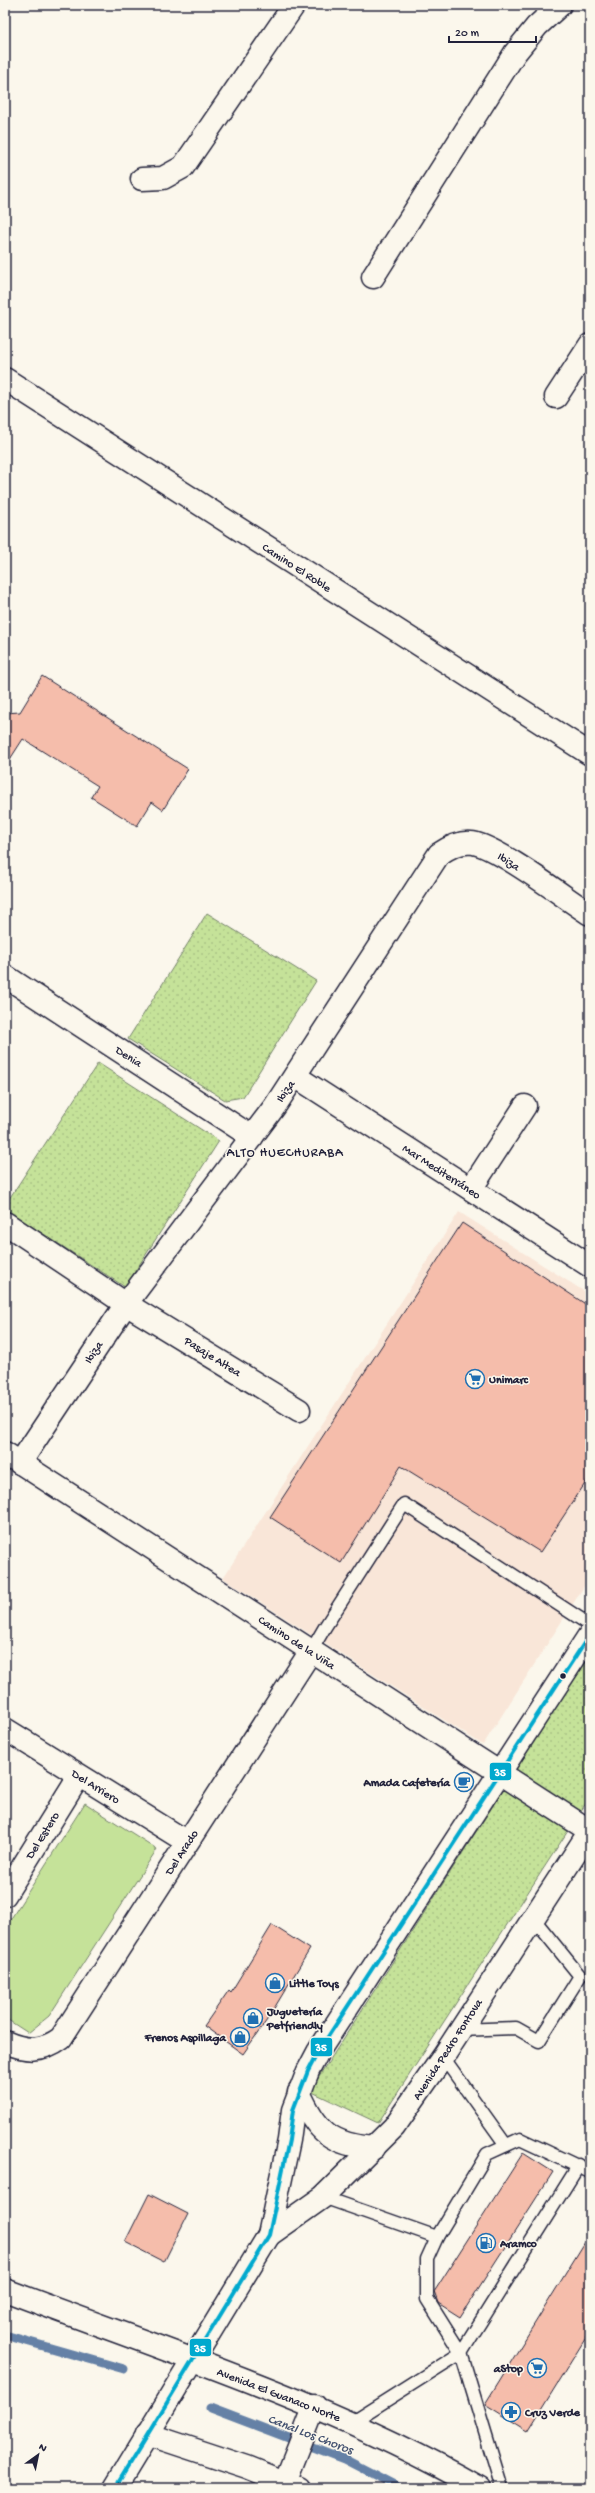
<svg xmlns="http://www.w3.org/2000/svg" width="595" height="2493" font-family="'Gochi Hand',sans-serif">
	<defs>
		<pattern id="park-dots" width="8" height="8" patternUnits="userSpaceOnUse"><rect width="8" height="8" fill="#c5e299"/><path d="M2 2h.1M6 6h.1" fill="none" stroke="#a9c285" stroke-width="1.8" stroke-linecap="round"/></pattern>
	</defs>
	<rect width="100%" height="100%" fill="#fbf7ec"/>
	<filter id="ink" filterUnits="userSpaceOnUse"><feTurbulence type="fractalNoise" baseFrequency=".025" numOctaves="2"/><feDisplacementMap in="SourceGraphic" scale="8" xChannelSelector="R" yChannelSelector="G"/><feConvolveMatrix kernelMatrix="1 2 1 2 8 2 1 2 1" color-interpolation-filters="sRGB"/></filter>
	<g filter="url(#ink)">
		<path fill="#f9e6d8" d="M459,1212L590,1295V1577L483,1745L223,1578Z"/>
		<path fill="#c5e299" stroke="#74826a" d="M85,1803L157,1849L49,2016L28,2033L5,2018V1928Z"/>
		<g fill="url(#park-dots)" stroke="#74826a">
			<path d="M207,913L316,981L243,1097L225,1100L128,1039Z"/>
			<path d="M98,1063L219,1141L125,1287L5,1209V1205Z"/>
			<path d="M590,1654V1797L378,2123L310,2091Z"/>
		</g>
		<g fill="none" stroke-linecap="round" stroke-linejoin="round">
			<g stroke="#6581a6" stroke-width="9">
				<path d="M5,2335L124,2369"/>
				<path d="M210,2408L344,2459L400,2488"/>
			</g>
		</g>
		<g fill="#f5bdab" stroke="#22223b">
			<path d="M42,676L188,769L163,810L152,802L137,826L91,797L98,786L23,739L5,767V713L20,712Z"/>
			<path d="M462,1223L590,1307V1476L540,1552L401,1466L341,1563L270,1517Z"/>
			<path d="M272,1925L310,1949L267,2020L243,2054L204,2026L229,1990L231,1992Z"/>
			<path d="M523,2153L553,2172L460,2317L438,2303L434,2292Z"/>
			<path d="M149,2194L188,2214L164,2262L125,2242Z"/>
			<path d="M590,2234V2331L528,2431L485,2404Z"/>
		</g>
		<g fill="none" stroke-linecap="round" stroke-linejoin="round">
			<g stroke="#22223b" stroke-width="15">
				<g id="service">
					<path d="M311,1651L325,1627L404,1504L590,1625"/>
					<path d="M459,2030L516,2028L539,2041L580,1976L533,1918"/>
					<path d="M443,2057L506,2145"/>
					<path d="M323,2197L437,2237"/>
					<path d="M352,2422L461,2353L579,2165"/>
					<path d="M502,2488L461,2353L427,2299V2259L437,2237L487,2154L520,2139L590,2172"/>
				</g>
			</g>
			<g stroke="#22223b" stroke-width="25">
				<g id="minor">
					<path d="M142,179L163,178L183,167L294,5"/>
					<path d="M373,277L515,53L537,26L560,5"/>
					<path d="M5,379L590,754"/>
					<path d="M556,397L590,345"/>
					<path d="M5,976L252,1137"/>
					<path d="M295,1076L590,1266"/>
					<path d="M471,1189L525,1106"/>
					<path d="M5,1223L126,1304L299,1410"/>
					<path d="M5,1453L590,1831"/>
					<path d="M20,1463L126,1304L275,1106L439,854C449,847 460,841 473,843C498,847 565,898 590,914"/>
					<path d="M5,1729L187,1842"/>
					<path d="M5,1895L79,1776"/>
					<path d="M5,2042C26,2051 42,2052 61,2038L311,1651"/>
				</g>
			</g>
			<g stroke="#22223b" stroke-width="25">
				<g id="tertiary">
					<path d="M299,2092C316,2131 331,2145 374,2148"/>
					<path d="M269,2235L323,2197L394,2127L443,2057L590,1831"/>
					<path d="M5,2290C165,2351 330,2403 479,2488"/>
					<path d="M147,2434L247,2467L299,2488"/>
					<path d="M285,2482L315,2406"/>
					<path d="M115,2488L269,2235L289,2140L293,2110L308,2071L318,2052L590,1634"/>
				</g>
			</g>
			<use href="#service" stroke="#fbf7ec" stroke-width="12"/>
			<use href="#minor" stroke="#fbf7ec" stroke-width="22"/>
			<use href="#tertiary" stroke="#fbf7ec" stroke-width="22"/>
			<g stroke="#fbf7ec" stroke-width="7">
				<path id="bus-1" d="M115,2488L269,2235L289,2140L293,2110L308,2071L318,2052L590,1634"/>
			</g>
			<use href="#bus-1" stroke="#00a9ce" stroke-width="4"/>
		</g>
	</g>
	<defs>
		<g id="supermarket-ring" transform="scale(1)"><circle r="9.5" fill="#fbf7ec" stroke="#1f6fb2" stroke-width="1.5"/><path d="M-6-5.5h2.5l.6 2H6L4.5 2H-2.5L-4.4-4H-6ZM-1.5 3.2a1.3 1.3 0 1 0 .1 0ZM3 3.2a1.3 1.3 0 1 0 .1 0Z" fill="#1f6fb2"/></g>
		<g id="cafe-ring" transform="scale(1)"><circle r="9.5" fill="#fbf7ec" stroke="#1f6fb2" stroke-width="1.5"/><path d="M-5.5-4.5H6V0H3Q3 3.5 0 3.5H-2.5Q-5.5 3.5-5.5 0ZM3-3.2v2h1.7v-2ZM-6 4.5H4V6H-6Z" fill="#1f6fb2"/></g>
		<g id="shop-ring" transform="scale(1)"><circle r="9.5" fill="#fbf7ec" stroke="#1f6fb2" stroke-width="1.5"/><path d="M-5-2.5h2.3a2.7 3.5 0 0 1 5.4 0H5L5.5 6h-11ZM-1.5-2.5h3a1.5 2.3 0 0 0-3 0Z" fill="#1f6fb2"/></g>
		<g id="fuel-ring" transform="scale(1)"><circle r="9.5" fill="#fbf7ec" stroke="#1f6fb2" stroke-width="1.5"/><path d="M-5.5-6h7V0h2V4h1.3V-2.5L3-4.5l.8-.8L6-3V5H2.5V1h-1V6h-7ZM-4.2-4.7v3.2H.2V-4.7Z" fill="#1f6fb2"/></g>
		<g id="pharmacy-ring" transform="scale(1)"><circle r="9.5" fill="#fbf7ec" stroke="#1f6fb2" stroke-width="1.5"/><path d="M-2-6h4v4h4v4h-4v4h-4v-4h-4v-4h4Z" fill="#1f6fb2"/></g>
	</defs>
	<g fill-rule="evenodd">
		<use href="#supermarket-ring" x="475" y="1379"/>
		<use href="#cafe-ring" x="464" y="1782"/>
		<use href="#shop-ring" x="275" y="1983"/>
		<use href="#shop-ring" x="253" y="2018"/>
		<use href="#shop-ring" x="240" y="2037"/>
		<use href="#fuel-ring" x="486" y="2243"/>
		<use href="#supermarket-ring" x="537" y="2368"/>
		<use href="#pharmacy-ring" x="511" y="2412"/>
	</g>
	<circle fill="#22223b" stroke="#fbf7ec" stroke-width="1.5" cx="563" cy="1676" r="3.5"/>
	<g text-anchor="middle" stroke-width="3" stroke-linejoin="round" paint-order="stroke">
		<g font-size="12" fill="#22223b" stroke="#fbf7ec">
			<text transform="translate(297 567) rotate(33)" y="4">Camino El Roble</text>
			<text transform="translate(509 861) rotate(33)" y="4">Ibiza</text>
			<text transform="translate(129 1056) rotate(33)" y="4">Denia</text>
			<text transform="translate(285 1091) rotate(-56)" y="4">Ibiza</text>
			<text transform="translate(442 1171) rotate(33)" y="4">Mar Mediterráneo</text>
			<text transform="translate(93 1352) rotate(-57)" y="4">Ibiza</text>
			<text transform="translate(213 1356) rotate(32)" y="4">Pasaje Altea</text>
			<text transform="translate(297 1642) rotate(33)" y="4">Camino de la Viña</text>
			<text transform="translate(96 1786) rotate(32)" y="4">Del Arriero</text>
			<text transform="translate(42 1835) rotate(-58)" y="4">Del Estero</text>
			<text transform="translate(181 1852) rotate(-57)" y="4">Del Arado</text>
			<text transform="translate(447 2049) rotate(-57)" y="4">Avenida Pedro Fontova</text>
			<text transform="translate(279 2394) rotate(21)" y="4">Avenida El Guanaco Norte</text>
		</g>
		<g font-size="12" font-weight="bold" fill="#22223b" stroke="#fbf7ec" text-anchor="start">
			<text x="489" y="1383">Unimarc</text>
			<text x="450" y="1786" text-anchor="end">Amada Cafetería</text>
			<text x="289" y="1987">Little Toys</text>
			<text x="267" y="2015">Juguetería<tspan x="267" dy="14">Petfriendly</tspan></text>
			<text x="226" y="2041" text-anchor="end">Frenos Aspillaga</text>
			<text x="500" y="2247">Aramco</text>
			<text x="523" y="2372" text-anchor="end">aStop</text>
			<text x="525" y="2416">Cruz Verde</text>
		</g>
		<g font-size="13" letter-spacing="1" fill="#22223b" stroke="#fbf7ec">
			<text x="285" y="1156">ALTO HUECHURABA</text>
		</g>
		<g font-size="13" font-style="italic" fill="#445270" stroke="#fbf7ec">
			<text transform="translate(311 2433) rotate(21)" y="5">Canal Los Choros</text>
		</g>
	</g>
	<g stroke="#fbf7ec" stroke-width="1.5">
		<rect x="489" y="1762" width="23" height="19" rx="4" fill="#00a9ce"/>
		<rect x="310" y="2037" width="23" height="20" rx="4" fill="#00a9ce"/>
		<rect x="189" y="2338" width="23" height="19" rx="4" fill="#00a9ce"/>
	</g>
	<g font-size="11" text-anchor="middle" font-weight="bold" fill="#fff">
		<text x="500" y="1776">35</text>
		<text x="321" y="2051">35</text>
		<text x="200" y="2352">35</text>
	</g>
	<rect width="595" height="2493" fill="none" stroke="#fbf7ec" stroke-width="20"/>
	<rect x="10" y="10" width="575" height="2473" fill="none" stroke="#22223b" stroke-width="1.5" filter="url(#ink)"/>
	<g transform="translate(38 2455) rotate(33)" stroke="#fbf7ec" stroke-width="3" paint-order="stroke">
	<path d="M0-3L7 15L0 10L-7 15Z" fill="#22223b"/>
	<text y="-6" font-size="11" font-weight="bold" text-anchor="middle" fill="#22223b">N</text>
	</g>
	<path d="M449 36v6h87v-6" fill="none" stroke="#22223b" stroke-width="2"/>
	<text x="455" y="36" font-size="12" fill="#22223b" stroke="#fbf7ec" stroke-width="3" paint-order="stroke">20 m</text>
</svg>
